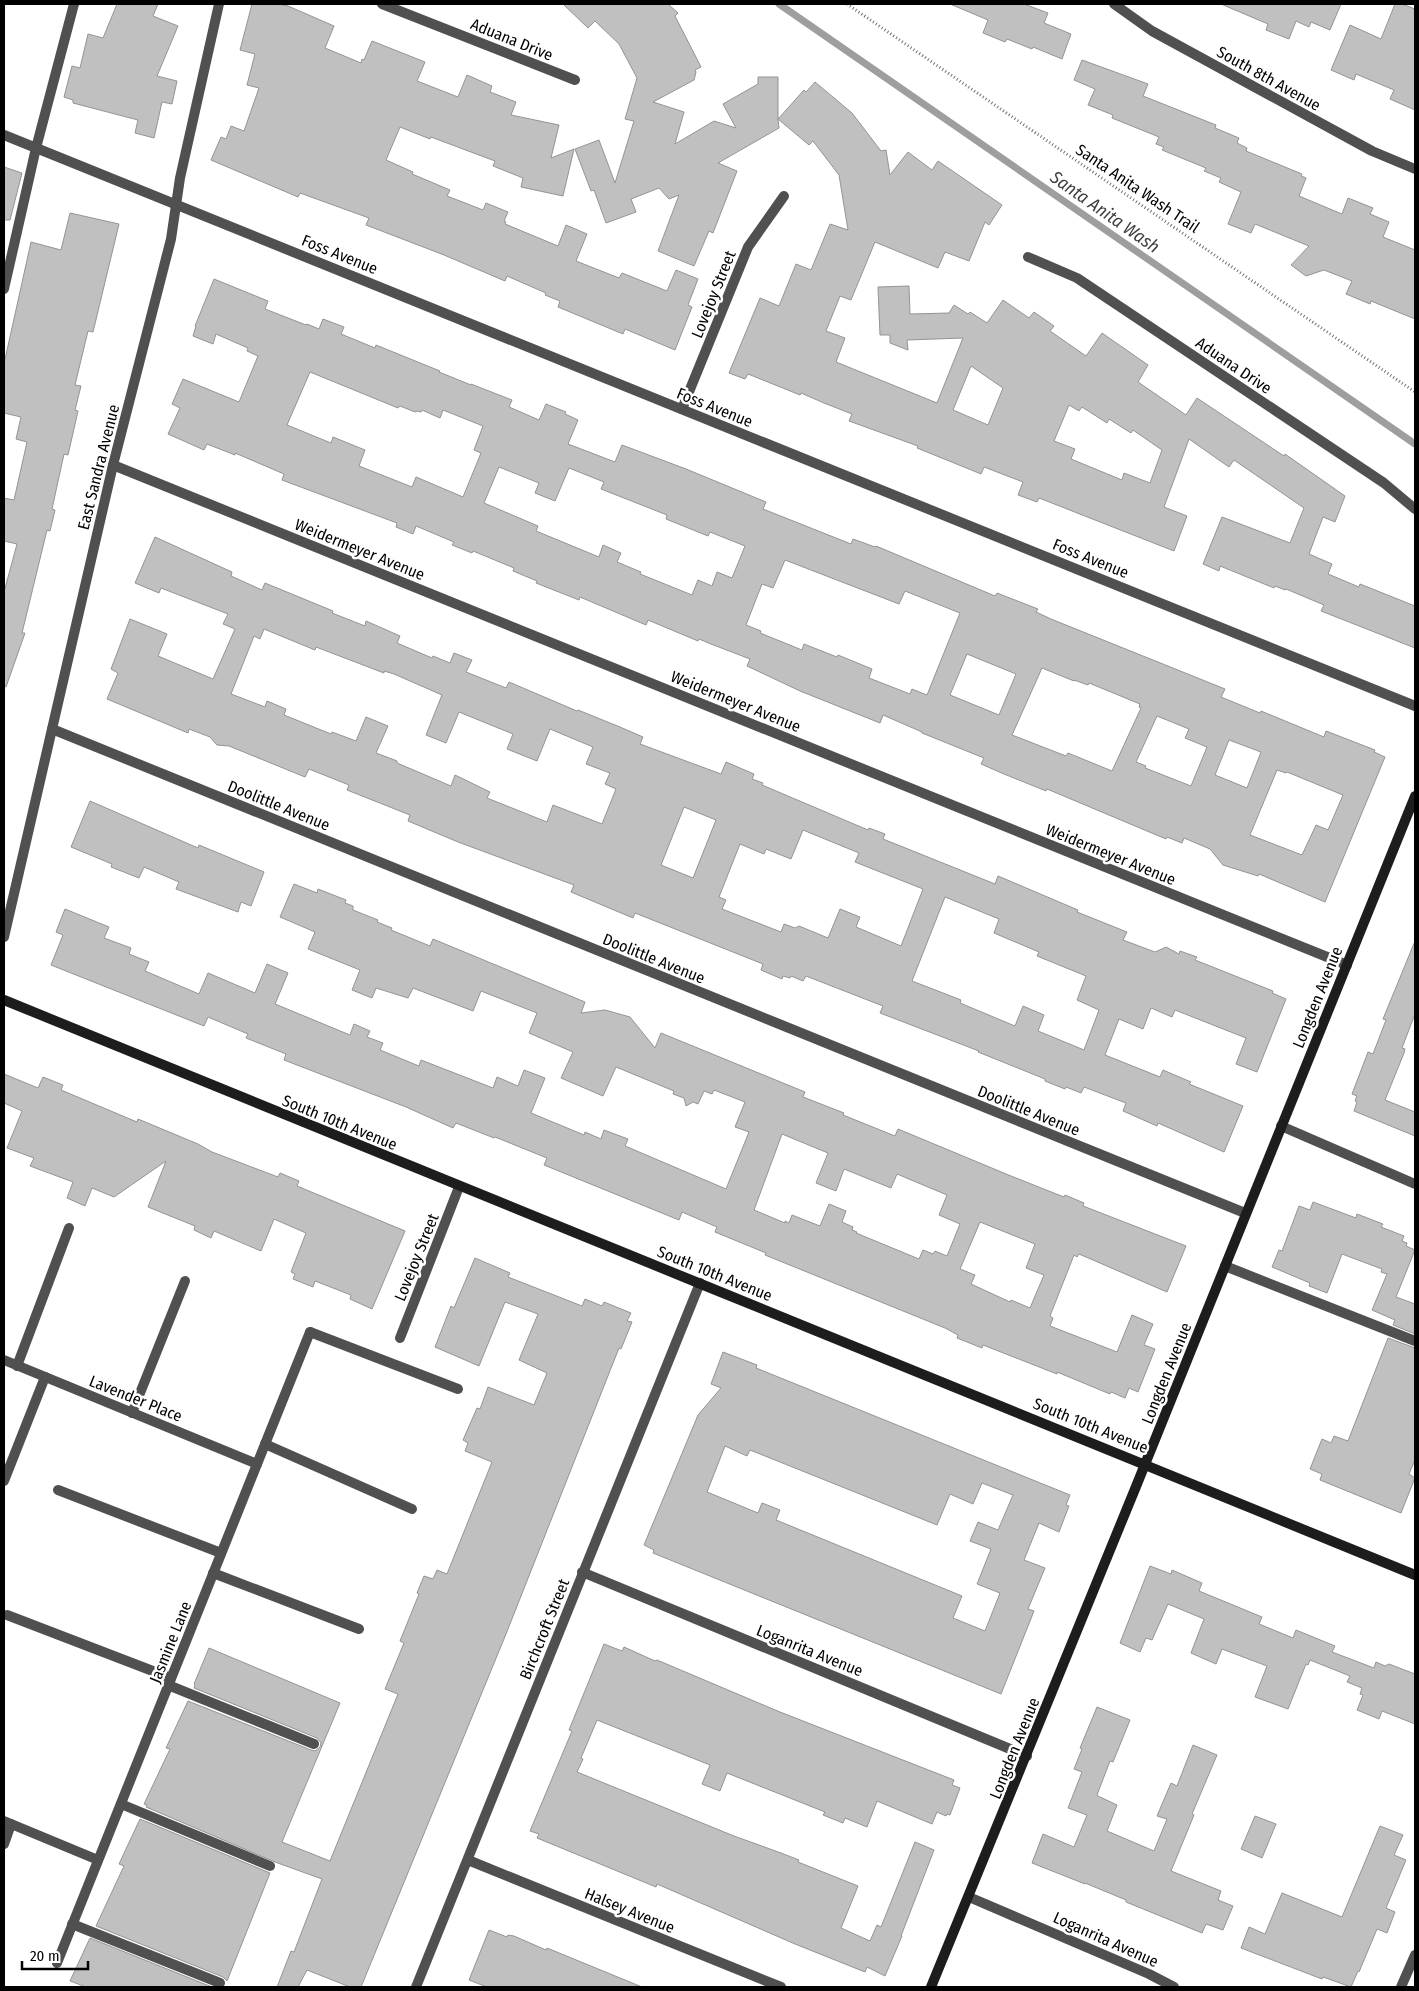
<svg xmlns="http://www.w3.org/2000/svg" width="1419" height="1991" font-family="'Fira Sans Condensed',sans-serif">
	<rect width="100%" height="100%" fill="#fff"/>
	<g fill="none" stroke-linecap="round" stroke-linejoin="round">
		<path stroke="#9e9e9e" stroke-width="7" d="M779,4L1415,444"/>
	</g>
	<g fill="#c0c0c0" stroke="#949494" fill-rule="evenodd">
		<path d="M117,4H158L153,16L178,26L157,76L177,81L172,104L162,102L154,138L135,133L138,120L73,103V100L64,97L72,66L80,68L88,34L103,38Z"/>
		<path d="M252,4H278L288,6L334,26L325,48L361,63L362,59L364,60L372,41L425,62L417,81L458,97L467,75L492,86L490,92L516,102L511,115L559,125L551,158L574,149L563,196L521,187L523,178L493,166L495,161L431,137L430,139L400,127L386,160L413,172L412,174L450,190L447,196L483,210L486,203L508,212L504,221L506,222L505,224L558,246L566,225L587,234L576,261L619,278L622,273L667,291L676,270L698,279L688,305L692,307L675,350L625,329L623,334L558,307L560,301L545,295L546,293L507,276L505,281L444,255L366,225L369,218L300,193L298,197L211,160L221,137L226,139L231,126L244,131L259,88L247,85L255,54L240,50Z"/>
		<path d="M563,4H668L678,13L675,16L701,67L695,70L696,72L694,80L653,102L684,112L675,144L714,121L736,128L723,104L758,84V77H778V119L804,90L806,92L815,82L852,113L881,151L886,150L890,175L908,152L932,170L938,161L1002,205L989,225L985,222L969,261L945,252L938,268L875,242L851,300L840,296L826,331L845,338L836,362L937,403L963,338L907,340L908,350L890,343V335H880L878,287L909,286L910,314L949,313L954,305L968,314L970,312L987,323L1003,300L1029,318L1034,312L1054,326L1050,331L1086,356L1102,333L1148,365L1138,382L1186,415L1197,398L1284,456L1285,454L1345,496L1335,522L1323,517L1309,554L1332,564L1328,574L1359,587L1360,584L1415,606V648L1321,611L1324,605L1286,589L1285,590L1275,586L1274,588L1220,566L1219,571L1203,564L1222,517L1290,543L1304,508L1234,460L1229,467L1189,439L1164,507L1187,516L1174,551L1039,498L1037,502L1018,495L1023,482L984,467L981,474L959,465L917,448L918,446L849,421L852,414L824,403L801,393L800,395L748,374L745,379L729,373L760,298L779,306L796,264L811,270L830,224L848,230L839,175L813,141L809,145L778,119L779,128L718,163L737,171L713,233L709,231L694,266L658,251L679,195L669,199L659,188L631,199L636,212L606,223L594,190L591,191L575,149L599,140L615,183L634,121L625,119L637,78L619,44L595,21L588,28ZM971,366L1003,388L988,425L953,410ZM1069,405L1079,411L1082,407L1107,423L1109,419L1131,433L1133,430L1162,450L1150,483L1124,473L1122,480L1071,459L1075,449L1054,441Z"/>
		<path d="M950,4H1024L1048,13L1044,23L1071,34L1062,59L1033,47L1032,49L1007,39L1005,42L983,33L988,20Z"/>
		<path d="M1221,4H1341L1330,30L1311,22L1309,27L1296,21L1289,39L1266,30L1268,24Z"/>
		<path d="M1395,4H1402L1415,9V110L1390,99L1394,90L1356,74L1354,80L1331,70L1350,25L1381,39Z"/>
		<path d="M1082,60L1148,84L1143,96L1216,125L1215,128L1239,138L1237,143L1247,148L1246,151L1302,174L1301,176L1306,178L1299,196L1342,214L1348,198L1373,208L1370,214L1389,222L1383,237L1415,250V319L1371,301L1370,304L1346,294L1352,281L1324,270L1306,276L1291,265L1309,246L1255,224L1251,233L1228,224L1241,192L1219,182L1221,178L1204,171L1206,168L1162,150L1164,147L1156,144L1159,137L1112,118L1113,115L1088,105L1095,89L1074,80Z"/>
		<path d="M4,167L22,173L10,220H4Z"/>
		<path d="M70,213L119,224L93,332L88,331L75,385L81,386L75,410L78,411L68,455L64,454L52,509L55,510L50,531L47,530L22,633H25L6,687L4,686V592L17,544L4,541V498L14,500L27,442L16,439L21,417L4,413V364L31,242L61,250Z"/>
		<path d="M214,279L268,301L265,309L306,325L307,324L319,329L323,319L344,327L341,334L375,348L376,345L440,371L439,372L471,385V384L512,400L509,407L539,420L546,404L566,412L565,414L578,420L568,444L615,462L622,445L686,469L766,502L763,509L851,544L853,539L875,547L876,546L995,596L997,593L1038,609L1036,612L1051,619L1225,689L1221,697L1260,713L1261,711L1324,737L1326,731L1375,750L1374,752L1385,757L1325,902L1259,874L1258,876L1223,865L1210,849L1184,838L1182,843L1167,837L1166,839L1047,789L1046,791L1004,774L981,764L984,758L922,733V732L883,715L880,723L800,691L747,666L750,659L711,644L699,639L698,641L648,620L646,625L580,597L579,600L536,583L537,581L513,571L514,568L473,551L472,553L452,545L454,542L416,526L413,534L396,527L397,523L282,480L284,474L235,453V455L207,444L204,450L168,434L180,408L172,404L183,379L239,402L258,356L247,351L248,348L216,334L213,344L193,336L196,326H195ZM310,372L398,408L400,406L415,412L417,411L421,412L422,410L440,418L443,410L483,426L474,450L481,453L463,497L416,477L412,487L359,466L365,450L333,437L331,443L287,425ZM499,467L539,483L535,493L555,501L569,468L604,482L601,489L667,515L666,519L708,536L710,532L745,546L732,578L717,572L712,586L698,580L692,595L640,574L641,572L617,562L621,553L603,545L599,557L536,531L538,526L484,503ZM785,560L899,604L905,591L960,613L927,695L912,689L910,694L869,678L872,669L838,655L837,657L804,644L802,650L760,633L761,631L746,625L762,584L773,588ZM967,654L1016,674L999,715L950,695ZM1042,668L1074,681V680L1088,685L1089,683L1140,704L1139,707L1141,708L1112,771L1068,753L1066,756L1012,735ZM1157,716L1189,729L1185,738L1207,747L1191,786L1145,768L1146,766L1136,762ZM1229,740L1261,752L1247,788L1215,775ZM1277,770L1286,773L1287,772L1343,795L1328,830L1316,825L1302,855L1250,835Z"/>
		<path d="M155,537L232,572L231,576L262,590L265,583L333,611L332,613L365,626L366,621L400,636L397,643L432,658L433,656L450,663L454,653L472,660L466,672L506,688L509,682L577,711L578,710L620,727L643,737L640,744L721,774L726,762L754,774L752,779L763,783L762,785L868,830L869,828L885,834L883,839L995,884L998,876L1078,910L1077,912L1127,932L1123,940L1155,952L1166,947L1179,954L1180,951L1197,957L1195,960L1273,991L1272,993L1286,999L1257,1072L1236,1064L1246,1038L1175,1010L1172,1017L1151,1008L1143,1029L1119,1019L1105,1055L1160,1077L1163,1070L1191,1082L1189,1084L1243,1106L1224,1152L1158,1123L1157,1126L1123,1111L1126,1103L1084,1087L1081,1093L1066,1087L1065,1089L1045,1081V1079L978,1052L979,1051L880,1013L883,1006L806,976L803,981L791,976L790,978L783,976L782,979L761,970L763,964L635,913L633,918L571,892L574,885L458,842L408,821L410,815L347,790L349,785L309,769L305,777L229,746L217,745L210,737L189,729L188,733L107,699L118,673L111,669L130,619L167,634L158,656L213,679L235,629L223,624L228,614L161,588L159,593L135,583ZM264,629L315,650L316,647L384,673V671L394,674L442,695L426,735L446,743L459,712L513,734L507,749L537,761L550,729L593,747L586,764L610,773L605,784L616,789L602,824L553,805L547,822L487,798L490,792L455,775L451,786L397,763V761L376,753L388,726L366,717L356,741L332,732L331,734L284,715L286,709L267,701L265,707L231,694L254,636L260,639ZM684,807L716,820L693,878L661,865ZM803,830L859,853L855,862L923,889L901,946L856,927L860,917L840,909L828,938L799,926L795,928L784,924L781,932L722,909L726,900L719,897L740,844L764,854L766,849L791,859ZM945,897L999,919L994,933L1039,952L1037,956L1086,976L1077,1000L1099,1010L1084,1050L1038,1031L1044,1015L1023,1006L1015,1026L960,1003L961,1000L912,981Z"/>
		<path d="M90,801L198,848L199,845L264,872L251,906L241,902L238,912L176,889L179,882L144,867L139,878L111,867L112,864L71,847Z"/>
		<path d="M294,884L317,893L318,889L346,900L345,903L353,906V910L378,920L377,922L392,928L391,930L430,946L433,939L585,1002L581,1013L605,1010L630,1017L655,1048L661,1033L805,1092L803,1097L844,1113L843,1115L895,1136L898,1129L1011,1176L1064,1197L1065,1195L1084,1203L1083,1206L1186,1246L1167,1292L1079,1254L1077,1257L1074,1255L1050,1316L1053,1318L1050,1326L1117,1352L1132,1315L1153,1324L1144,1345L1155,1349L1138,1392L1129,1388L1125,1398L1111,1392L1110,1394L1057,1372V1374L983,1345L982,1348L957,1338L958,1335L945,1328L765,1255L766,1253L715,1232L717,1227L682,1212L679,1220L544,1165L547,1158L495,1137L494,1138L456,1123L453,1128L406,1107L284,1060L286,1054L246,1038L248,1034L208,1017L204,1026L51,965L63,935L56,932L65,909L109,927L104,938L131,948L129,954L149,962L145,971L199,994L208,973L255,993L267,964L288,973L275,1004L350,1035L354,1024L370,1031L367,1037L383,1043L380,1050L419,1066L421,1060L493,1088L497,1077L518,1086L524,1070L545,1078L531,1113L584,1135L585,1132L601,1139L604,1130L628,1139L625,1146L726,1189L749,1132L735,1127L745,1102L714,1090L712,1094L704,1091L698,1104L693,1102L686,1106L684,1098L673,1094L674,1091L616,1067L603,1096L561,1078L573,1052L529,1033L537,1013L481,991L473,1011L413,988L408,998L376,988L372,998L352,990L360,970L308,949L315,932L280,917ZM782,1134L828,1153L816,1183L836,1191L844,1169L891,1188L897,1174L947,1195L939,1215L960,1224L947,1256L935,1251L933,1254L923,1250L919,1259L856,1233L857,1232L852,1230L853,1227L842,1222L846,1211L829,1204L820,1226L792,1215L789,1223L785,1221V1223L754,1210ZM980,1222L1035,1244L1026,1268L1044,1275L1030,1308L1011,1300L1010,1302L971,1284L975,1275L960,1269Z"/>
		<path d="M1415,941V1014L1402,1048L1405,1049L1404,1053L1385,1100L1415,1112V1136L1354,1111L1357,1102L1355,1101L1357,1096L1352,1094L1368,1052L1373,1054L1386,1020L1383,1019Z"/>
		<path d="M4,1074L38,1088L43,1077L63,1085L61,1090L137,1122L138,1119L198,1144L212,1152L278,1177L280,1173L299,1181L297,1186L405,1231L372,1309L350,1299L351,1295L315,1281L313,1287L293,1279L295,1274L291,1272L306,1233L274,1219L261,1251L214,1231L211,1238L194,1230L195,1226L148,1207L166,1161L114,1197L92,1188L85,1206L67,1198L73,1182L30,1166L34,1158L7,1148L22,1111L4,1103Z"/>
		<path d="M1313,1202L1356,1218L1357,1214L1383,1224L1381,1227L1404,1236L1402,1241L1407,1243L1406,1246L1415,1250L1396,1297L1415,1304V1334L1393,1325L1395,1320L1372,1310L1387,1274L1381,1272L1382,1269L1342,1254L1327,1293L1309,1286L1310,1283L1272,1267L1279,1250L1282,1251L1299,1206L1310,1210Z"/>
		<path d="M475,1258L510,1273L508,1277L582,1306L585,1299L602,1306L604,1302L631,1313L627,1321L632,1322L621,1349L619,1348L506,1634L361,1987H350L307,1970L298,1987H277L291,1951L294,1952L322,1879L275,1862L146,1807L147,1805L144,1804L170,1749L166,1748L188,1701L311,1750L315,1751L320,1747L321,1743L317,1738L194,1688L195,1685L194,1684L209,1648L340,1703L282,1842L330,1861L398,1694L385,1689L404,1643L400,1641L419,1594L417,1593L424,1576L433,1579L437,1570L447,1574L492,1462L465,1451L468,1443L463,1440L477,1408L480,1409L488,1387L534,1405L547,1373L519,1360L538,1314L505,1302L479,1366L435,1347L451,1306L454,1308Z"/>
		<path d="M1388,1338L1415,1348V1460L1409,1474L1415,1478L1401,1513L1320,1480L1322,1474L1310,1469L1322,1439L1331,1443L1334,1436L1348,1441Z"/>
		<path d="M723,1352L757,1365L756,1368L1070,1495L1066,1505L1069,1506L1059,1532L1039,1523L1024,1560L1045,1568L1028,1609L1034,1611L1001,1694L653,1553L654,1550L644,1545L698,1415L721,1388L711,1384ZM725,1446L747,1456L750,1450L937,1525L950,1494L973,1504L982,1483L1013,1495L998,1530L978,1522L970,1541L991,1549L977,1584L1000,1593L985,1631L953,1618L962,1596L776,1520L780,1510L762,1503L758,1513L707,1492Z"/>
		<path d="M1150,1566L1171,1574L1172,1570L1202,1583L1199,1591L1262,1617L1259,1624L1293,1638L1296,1630L1335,1646L1332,1652L1374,1668L1376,1662L1385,1666L1389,1664L1415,1674V1724L1382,1711L1379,1719L1357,1710L1363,1695L1360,1694L1362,1688L1347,1682L1350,1676L1310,1660L1308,1665L1306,1664L1288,1709L1255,1697L1267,1666L1222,1649L1216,1664L1191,1653L1204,1619L1168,1604L1152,1640L1146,1638L1140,1652L1120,1643Z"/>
		<path d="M604,1644L622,1651L624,1647L655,1661L657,1660L780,1712L954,1780L952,1785L960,1788L950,1815L947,1814L946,1816L937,1812L932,1824L877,1801L867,1827L845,1818L843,1823L823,1815L825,1812L727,1773L720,1791L702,1784L710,1765L597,1720L581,1758L583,1759L577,1772L734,1836L781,1853L799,1860L798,1862L858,1886L841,1928L870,1941L877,1925L881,1927L915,1842L934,1850L901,1936H902L885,1976L867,1967L865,1972L795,1944L657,1884L656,1887L537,1838L539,1834L530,1831L572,1731L569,1730Z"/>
		<path d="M1097,1707L1130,1720L1113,1762L1110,1761L1097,1795L1098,1796L1117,1805L1107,1831L1154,1851L1167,1819L1157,1816L1171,1783L1177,1786L1193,1745L1217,1755L1192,1814L1194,1815L1171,1871L1221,1891L1218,1900L1233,1906L1223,1930L1206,1924L1202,1933L1126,1902V1900L1085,1883V1884L1032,1863L1043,1834L1074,1847L1087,1815L1068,1808L1082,1772L1074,1769L1082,1749L1080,1748Z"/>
		<path d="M1255,1816L1276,1824L1262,1858L1241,1849Z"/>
		<path d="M140,1819L270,1873L227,1981L223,1977L96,1926L124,1866L119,1864Z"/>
		<path d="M1380,1826L1403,1835L1394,1855L1406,1860L1386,1908L1395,1912L1387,1933L1377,1929L1359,1972L1358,1971L1351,1987L1323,1977L1322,1979L1241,1948L1249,1927L1265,1934L1282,1893L1342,1917Z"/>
		<path d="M489,1930L507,1937L508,1935L514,1936L546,1950L547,1948L642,1987H487L469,1980Z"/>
		<path d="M90,1938L212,1987H86L70,1981Z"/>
	</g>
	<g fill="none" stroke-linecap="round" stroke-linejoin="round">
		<path stroke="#727272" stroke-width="3" stroke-dasharray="1 2.5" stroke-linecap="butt" d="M847,4L1415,392"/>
		<g stroke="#505050" stroke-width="10">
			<path d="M4,289L36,148L74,4"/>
			<path d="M1225,1266L1415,1341"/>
			<path d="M310,1332L458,1389"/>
			<path d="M17,1366L69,1228"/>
			<path d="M132,1413L185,1281"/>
			<path d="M265,1444L412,1509"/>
			<path d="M58,1490L221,1553"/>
			<path d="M213,1573L359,1629"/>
			<path d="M7,1615L171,1678"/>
			<path d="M168,1685L314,1744"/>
			<path d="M121,1804L270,1866"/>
			<path d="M4,1844L11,1824"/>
			<path d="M72,1924L220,1983"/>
		</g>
		<g stroke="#505050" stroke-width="10">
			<path d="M382,4L575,80"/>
			<path d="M1114,4L1152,31L1372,151L1415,169"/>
			<path d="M4,135L1415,706"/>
			<path d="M1028,257L1077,278L1384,483L1415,509"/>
			<path d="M682,409L748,247L784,196"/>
			<path d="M113,465L1347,965"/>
			<path d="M52,729L1245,1213"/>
			<path d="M4,937L113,465L171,239L180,178L219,4"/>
			<path d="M1281,1126L1415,1184"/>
			<path d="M400,1338L459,1187"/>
			<path d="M4,1360L257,1464"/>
			<path d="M4,1481L45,1377"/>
			<path d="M582,1572L1027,1756"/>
			<path d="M4,1821L98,1860"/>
			<path d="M468,1860L781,1987"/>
			<path d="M969,1897L1149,1974L1174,1987"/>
			<path d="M57,1963L310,1332"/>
			<path d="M416,1987L700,1283"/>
			<path d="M1401,1987L1415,1955"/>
		</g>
		<g stroke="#1d1d1d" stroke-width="10">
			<path d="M4,1000C474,1193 945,1382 1415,1575"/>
			<path d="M931,1987L1135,1489L1415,796"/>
		</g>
	</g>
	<g text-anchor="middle" stroke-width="5" stroke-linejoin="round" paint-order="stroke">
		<g font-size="16" fill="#000" stroke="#fff">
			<text transform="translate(512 39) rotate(22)" y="6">Aduana Drive</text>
			<text transform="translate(1269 78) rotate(29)" y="6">South 8th Avenue</text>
			<text transform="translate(1138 188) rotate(34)" y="6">Santa Anita Wash Trail</text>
			<text transform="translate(340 254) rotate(22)" y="6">Foss Avenue</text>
			<text transform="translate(713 294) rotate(-68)" y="6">Lovejoy Street</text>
			<text transform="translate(1234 365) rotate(34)" y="6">Aduana Drive</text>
			<text transform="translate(715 407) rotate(22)" y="6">Foss Avenue</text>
			<text transform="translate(98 467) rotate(-76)" y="6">East Sandra Avenue</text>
			<text transform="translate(360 549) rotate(22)" y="6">Weidermeyer Avenue</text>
			<text transform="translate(1091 558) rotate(22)" y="6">Foss Avenue</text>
			<text transform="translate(736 701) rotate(22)" y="6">Weidermeyer Avenue</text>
			<text transform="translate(279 805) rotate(22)" y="6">Doolittle Avenue</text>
			<text transform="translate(1111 854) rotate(22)" y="6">Weidermeyer Avenue</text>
			<text transform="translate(654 958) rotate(22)" y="6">Doolittle Avenue</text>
			<text transform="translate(1317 997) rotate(-68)" y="6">Longden Avenue</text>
			<text transform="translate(1029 1110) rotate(22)" y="6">Doolittle Avenue</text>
			<text transform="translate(340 1122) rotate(22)" y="6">South 10th Avenue</text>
			<text transform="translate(416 1257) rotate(-68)" y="6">Lovejoy Street</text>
			<text transform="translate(715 1273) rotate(22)" y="6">South 10th Avenue</text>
			<text transform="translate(1166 1373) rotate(-68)" y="6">Longden Avenue</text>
			<text transform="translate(136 1398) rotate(22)" y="6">Lavender Place</text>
			<text transform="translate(1091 1425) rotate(22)" y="6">South 10th Avenue</text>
			<text transform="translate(544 1629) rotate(-68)" y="6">Birchcroft Street</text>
			<text transform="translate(170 1642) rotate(-68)" y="6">Jasmine Lane</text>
			<text transform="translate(810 1650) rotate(22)" y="6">Loganrita Avenue</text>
			<text transform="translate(1014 1748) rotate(-68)" y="6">Longden Avenue</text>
			<text transform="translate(630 1910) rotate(22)" y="6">Halsey Avenue</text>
			<text transform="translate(1106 1939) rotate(24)" y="6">Loganrita Avenue</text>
		</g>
		<g font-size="18" font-style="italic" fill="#3f3f3f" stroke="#fff">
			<text transform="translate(1105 212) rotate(35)" y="6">Santa Anita Wash</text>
		</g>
	</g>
	<rect width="1419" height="1991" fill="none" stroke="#000000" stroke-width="10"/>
	<path d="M22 1961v8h66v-8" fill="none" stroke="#000000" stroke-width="2.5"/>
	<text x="30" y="1961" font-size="15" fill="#000000" stroke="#ffffff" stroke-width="4" paint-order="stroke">20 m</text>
</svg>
